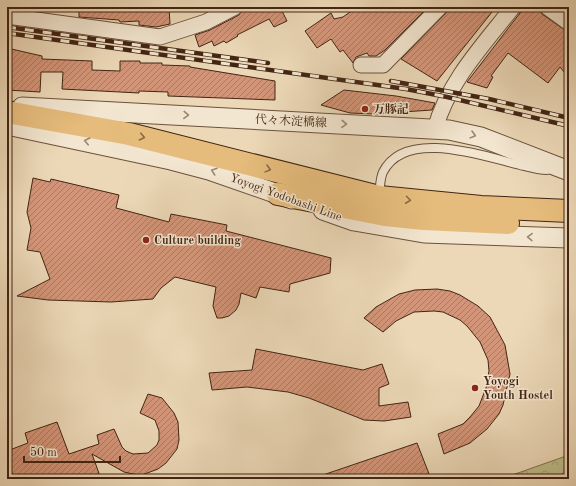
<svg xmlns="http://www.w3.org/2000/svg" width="576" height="486" font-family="'Old Standard TT','Noto Serif JP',serif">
	<defs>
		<pattern id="forest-crowns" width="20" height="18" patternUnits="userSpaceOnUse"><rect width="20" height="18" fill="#bebd8a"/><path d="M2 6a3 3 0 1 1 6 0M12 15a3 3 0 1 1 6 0" fill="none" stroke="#a4a276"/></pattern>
		<pattern id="building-hatch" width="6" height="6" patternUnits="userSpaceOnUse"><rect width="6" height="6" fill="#d39579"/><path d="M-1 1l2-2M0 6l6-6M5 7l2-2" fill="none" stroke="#ad7962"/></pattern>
	</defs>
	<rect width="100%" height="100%" fill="#ecd8b7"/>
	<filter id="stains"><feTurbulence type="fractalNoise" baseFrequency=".005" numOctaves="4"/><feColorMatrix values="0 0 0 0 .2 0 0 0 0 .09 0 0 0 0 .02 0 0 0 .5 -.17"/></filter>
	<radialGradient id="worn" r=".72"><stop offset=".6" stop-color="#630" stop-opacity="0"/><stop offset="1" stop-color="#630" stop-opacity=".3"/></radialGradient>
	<path fill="url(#forest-crowns)" stroke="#80714e" d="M569,455V479H501Z"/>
	<g fill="url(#building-hatch)" stroke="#422513">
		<path d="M118,7H169L170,24L156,27L139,25V21L120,22L119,20L79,17V8L106,9Z"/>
		<path d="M244,7H280L287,21L274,27L269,19L237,35L238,36L226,43L224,41L214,46L212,41L199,47L195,35L210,30L239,15Z"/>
		<path d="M357,7H426L427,8L385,50L376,56H369L367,53L356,57L353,63L343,50L340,52L331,39L317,48L305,31L331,13L334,19L343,17Z"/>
		<path d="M449,7H496L437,81L401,59L446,13Z"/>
		<path d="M522,7H538L542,14L569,33V78L560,67L548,83L508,53L491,76L493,77L487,88L467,82L520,13Z"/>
		<path d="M7,48L42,56V59L92,61V70L120,71V61H140V63H162V65L190,66V67L275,81V100L168,96V92L139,91V93L62,89L63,72H41L40,92L7,90Z"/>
		<path d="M344,90L396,96L435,103L432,110L373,114L350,113L321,105Z"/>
		<path d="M33,178L50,182L51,179L119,195L116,208L169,222L171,214L227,225L226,231L331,258L330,273L290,284L289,292L260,287L256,298L241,293L239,304L236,310L229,316L222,318H217L213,306L216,287L175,277L161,288L153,299L111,302L48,300L17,296L50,279L40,252L27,250L31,228L27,212Z"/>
		<path d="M437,289L450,291L460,295L478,306L490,317L505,345L510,374L503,405L499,414L487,429L470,443L444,454L438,434L463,424L470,417L479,406L486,388L489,371L488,360L480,342L467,326L460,320L443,312L434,311L414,312L396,321L383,332L364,318L376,307L399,294L415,290Z"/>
		<path d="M256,349L363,370L382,364L389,384L379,388V406L408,402L411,417L384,421L364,420L309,398L288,392L247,387L212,390L209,373L252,370Z"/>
		<path d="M148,394L162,398L174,413L178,422L179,440L177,449L166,463L158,469L142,475L133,474L124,472L92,454L101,479H7V451L28,443L25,433L57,422L69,454L99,444L97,435L114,429L122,447L126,451L133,454L148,453L157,445L159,440V431L155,420L140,413Z"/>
		<path d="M417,443L431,479H318L317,477Z"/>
	</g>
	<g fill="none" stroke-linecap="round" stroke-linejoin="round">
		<g stroke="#6c523c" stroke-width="10">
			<path id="service" d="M379,196C380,188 380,178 383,172C405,128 483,156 520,165C528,167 538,170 547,170"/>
		</g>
		<g stroke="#6c523c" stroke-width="17">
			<g id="minor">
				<path d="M547,7L569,23"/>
				<path d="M7,16L160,37L206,22L235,7"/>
				<path d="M361,65H383L440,7"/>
				<path d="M435,129C448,82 483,45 513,7"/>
			</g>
		</g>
		<g stroke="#6c523c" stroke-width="21">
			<g id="tertiary">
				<path d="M22,107L449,130L481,137L569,171"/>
				<path d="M7,125L171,160L209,170L292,199"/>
				<path d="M323,210L354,221L424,233L569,238"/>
			</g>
		</g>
		<g stroke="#422513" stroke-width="24">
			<g id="motorway">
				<path d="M7,112L129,134L379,197L481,207L569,211"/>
				<path d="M278,194L385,215L424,219L508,223"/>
			</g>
		</g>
		<use href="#service" stroke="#f3e6d0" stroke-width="8"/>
		<use href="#minor" stroke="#f3e6d0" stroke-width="15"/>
		<use href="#tertiary" stroke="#f3e6d0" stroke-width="19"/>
		<use href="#motorway" stroke="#e6bc7c" stroke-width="22"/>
		<g stroke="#422513" stroke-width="4.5">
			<g id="rail">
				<path d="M7,27L268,63"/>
				<path d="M7,33L406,89L447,97L569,126"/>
				<path d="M391,81L489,99L569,118"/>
			</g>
		</g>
		<use href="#rail" stroke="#f3e6d0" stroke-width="3" stroke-dasharray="9" stroke-linecap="butt"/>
	</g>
	<defs><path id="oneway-chevron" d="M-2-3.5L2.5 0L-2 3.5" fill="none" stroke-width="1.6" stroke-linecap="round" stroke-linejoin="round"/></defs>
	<g stroke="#9a8672">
		<use href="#oneway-chevron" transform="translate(186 115) rotate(3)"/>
		<use href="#oneway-chevron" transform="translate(344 124) rotate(3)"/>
		<use href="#oneway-chevron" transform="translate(473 135) rotate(15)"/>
		<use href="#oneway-chevron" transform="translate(87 141) rotate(-167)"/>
		<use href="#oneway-chevron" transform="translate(214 171) rotate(-161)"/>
		<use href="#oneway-chevron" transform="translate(530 237) rotate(-178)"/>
	</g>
	<g stroke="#8c6942">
		<use href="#oneway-chevron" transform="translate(142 137) rotate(13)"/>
		<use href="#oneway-chevron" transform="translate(268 169) rotate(15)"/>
		<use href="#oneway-chevron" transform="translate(408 200) rotate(7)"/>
	</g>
	<g fill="#8f2418" stroke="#f3e6d0" stroke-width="1.5">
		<circle cx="365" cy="109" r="4"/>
		<circle cx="146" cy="240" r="4"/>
		<circle cx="475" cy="388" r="4"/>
	</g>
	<g text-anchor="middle" stroke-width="3" stroke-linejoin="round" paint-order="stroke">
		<g font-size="12" font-weight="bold" fill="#422513" stroke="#f3e6d0" text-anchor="start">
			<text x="373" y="113">万豚記</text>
			<text x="154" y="244">Culture building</text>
			<text x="483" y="385">Yoyogi<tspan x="483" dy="14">Youth Hostel</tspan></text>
		</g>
		<g font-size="12" fill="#422513" stroke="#f3e6d0">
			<text transform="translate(291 121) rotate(3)" y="4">代々木淀橋線</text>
			<text transform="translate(286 197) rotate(20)" y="4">Yoyogi Yodobashi Line</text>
		</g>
	</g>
	<rect width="576" height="486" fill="none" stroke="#ecd8b7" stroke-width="24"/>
	<rect x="8" y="8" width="560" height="470" fill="none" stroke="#422513" stroke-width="2"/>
	<rect x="12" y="12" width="552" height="462" fill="none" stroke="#422513"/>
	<path d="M24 456v6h96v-6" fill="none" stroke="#422513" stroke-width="2"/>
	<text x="30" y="456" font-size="12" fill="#422513" stroke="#f3e6d0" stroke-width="3" paint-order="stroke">50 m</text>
	<rect width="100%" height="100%" filter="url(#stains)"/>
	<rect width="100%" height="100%" fill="url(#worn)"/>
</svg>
